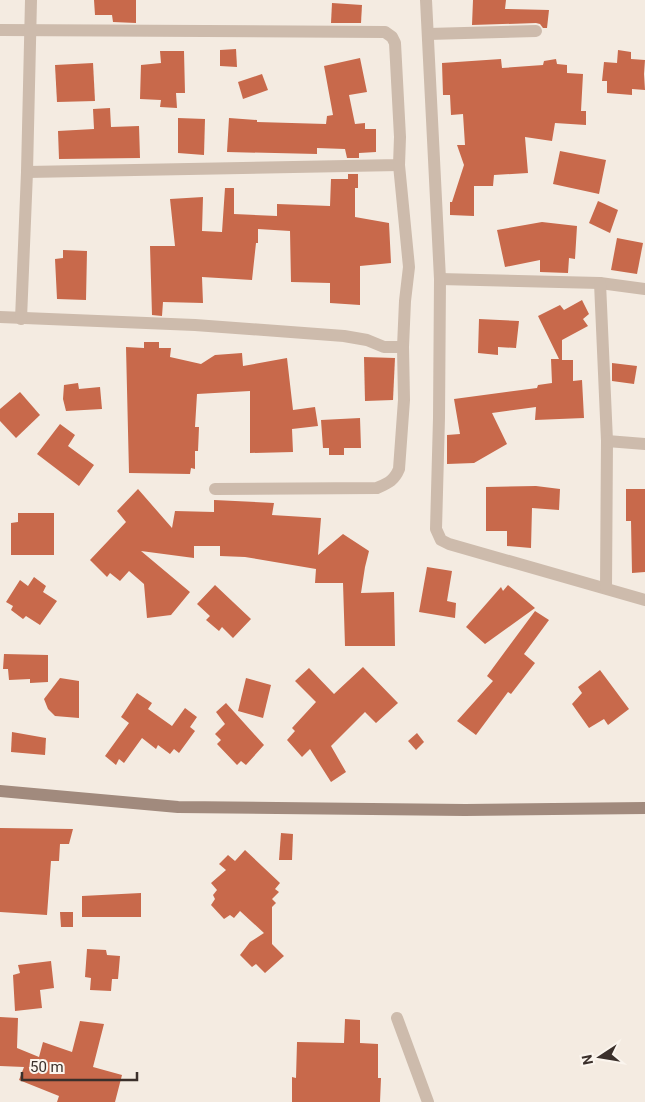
<svg xmlns="http://www.w3.org/2000/svg" width="645" height="1102" font-family="Roboto,sans-serif">
	<rect width="100%" height="100%" fill="#f4ebe1"/>
	<g fill="#c8694b">
		<path d="M94,0H136V23L113,22L112,15H95Z"/>
		<path d="M473,0H506L505,9L549,10L547,28H543L540,24L536,23L472,25Z"/>
		<path d="M332,3L362,5L361,23H331Z"/>
		<path d="M236,49L237,67L220,66V50Z"/>
		<path d="M618,50L631,52V59L645,60L644,74L645,90L632,89V95L607,93V81H602L604,62L617,63Z"/>
		<path d="M160,51H184L185,93H176L177,108L160,107L161,100L140,99L141,65L161,63Z"/>
		<path d="M360,58L367,92L349,95L355,124L365,123V129H376V152L359,153V158H347L345,149L317,148V154L227,152L229,118L257,120V122L326,124L327,116L333,115L324,66Z"/>
		<path d="M501,59L502,68L543,65L544,61L556,59L557,64L567,65V73L583,74L581,111H586V125L555,123L552,141L525,137L528,173L494,175L493,186H474V216L450,215V202H452L464,165L457,145H465L463,114L451,115L450,95H443L442,63Z"/>
		<path d="M93,63L95,101L57,102L55,65Z"/>
		<path d="M262,74L268,90L243,99L238,82Z"/>
		<path d="M110,108L111,127L139,126L140,158L59,159L58,131L94,129L93,109Z"/>
		<path d="M178,118L205,119L204,155L178,153Z"/>
		<path d="M560,151L606,160L599,194L553,184Z"/>
		<path d="M348,174H358V188H355V217L389,223L391,263L360,266V305L330,303V283L291,282L290,231L258,229V243H256L252,280L202,277L203,303L163,302L162,316L152,315L150,246H175L170,199L203,197L202,231L222,232L225,188H234V214L277,216V204L330,206L331,179H348Z"/>
		<path d="M598,201L618,210L610,233L589,223Z"/>
		<path d="M542,222L577,226L575,259L569,258L568,273L540,272V260L505,267L497,230Z"/>
		<path d="M617,238L643,243L637,274L611,270Z"/>
		<path d="M63,250L87,251L86,300L57,299L55,259L63,258Z"/>
		<path d="M582,300L589,314L583,319L588,326L562,340V360H573V381L582,380L584,418L535,420L536,407L492,413L507,444L474,463L447,464V435L460,434L454,399L537,388L538,385L552,383L551,359H559L538,316L560,305L564,310Z"/>
		<path d="M479,319L519,321L516,348L498,347V355L478,353Z"/>
		<path d="M144,342H159V348H171L170,357L201,364L215,355L242,353L243,366L287,358L293,410L315,407L318,426L292,429L293,452L250,453V391L197,394L195,427H199L198,451H195V469L191,468L190,474L129,473L126,347L144,348Z"/>
		<path d="M364,357L395,358L393,400L365,401Z"/>
		<path d="M612,363L637,366L634,384L612,381Z"/>
		<path d="M78,383L79,389L100,387L102,409L66,411L63,399L64,385Z"/>
		<path d="M20,392L40,415L16,438L0,421V409Z"/>
		<path d="M360,418L361,448H344V455H329V448H323L321,420Z"/>
		<path d="M60,424L75,435L68,446L94,465L79,486L37,454Z"/>
		<path d="M536,486L560,489L559,510L532,508L531,548L507,546V531H486V487Z"/>
		<path d="M138,489L172,528L175,511L214,512V500L274,503L272,515L321,518L318,555L343,534L369,551L365,567L361,593L394,592L395,646H345L343,583H315L316,569L245,557L220,556V546H194V558L141,551L190,592L171,615L147,618L144,584L129,571L120,581L110,573L107,577L90,560L126,522L117,511Z"/>
		<path d="M626,489H645V572L632,573L631,521H626Z"/>
		<path d="M18,513H54V555H11V523L18,522Z"/>
		<path d="M427,567L452,571L447,601L456,603L455,618L419,612Z"/>
		<path d="M34,577L46,586L43,592L57,601L40,625L26,616L23,619L11,610L13,606L6,602L20,580L28,586Z"/>
		<path d="M215,585L251,619L233,638L222,627L219,631L206,620L210,616L197,604Z"/>
		<path d="M508,585L535,608L485,644L466,627L501,587L503,591Z"/>
		<path d="M535,611L549,620L524,654L535,663L511,694L508,692L476,735L457,721L493,681L487,676Z"/>
		<path d="M4,654L48,655V682L30,683V679L9,680L8,669H3Z"/>
		<path d="M363,667L398,703L376,723L365,712L331,746L346,772L331,782L310,749L302,757L287,740L295,731L292,728L316,702L295,681L309,668L334,694Z"/>
		<path d="M600,670L629,709L608,725L604,719L589,728L572,704L582,693L578,687Z"/>
		<path d="M60,678L79,681V718L55,716L48,709L44,699Z"/>
		<path d="M246,678L271,685L263,718L238,711Z"/>
		<path d="M137,693L152,703L148,709L172,726L185,708L197,717L190,727L195,731L179,753L174,749L170,754L158,745L156,749L142,738L124,763L119,759L116,765L105,756L129,723L121,717Z"/>
		<path d="M226,703L264,745L246,765L241,761L237,765L217,744L221,740L215,734L225,724L216,712Z"/>
		<path d="M12,732L46,738L45,755L11,752Z"/>
		<path d="M417,733L424,742L416,750L408,741Z"/>
		<path d="M0,828L73,829L69,844H60L59,861H51L47,915L0,912Z"/>
		<path d="M281,833L293,834L292,860H279Z"/>
		<path d="M245,850L280,883L275,889L279,892L272,899L276,903L272,907V944L284,956L265,973L256,964L252,967L240,955L250,942L264,933L240,911L234,918L230,915L224,919L211,905L215,899L213,895L217,890L211,883L226,870L219,864L228,855L235,861Z"/>
		<path d="M141,893V917H82V896Z"/>
		<path d="M60,912H73V927H61Z"/>
		<path d="M87,949L106,950L107,955L120,956L118,979H112L111,991L90,990L91,978L85,977Z"/>
		<path d="M51,961L54,988L40,990L42,1008L15,1011L13,975L20,973L18,965Z"/>
		<path d="M0,1017L18,1018L17,1048L39,1057L43,1042L72,1052L80,1021L104,1024L93,1067L122,1075L115,1102H57L59,1096L19,1080L24,1067L0,1066Z"/>
		<path d="M345,1019L360,1020V1043L378,1044V1078H381L380,1102H292V1077L296,1078L297,1042L344,1043Z"/>
	</g>
	<g fill="none" stroke-linecap="round" stroke-linejoin="round">
		<g stroke="#cdbbac" stroke-width="12">
			<path d="M426,0L440,279L439,418L436,529L441,540L449,544L645,600"/>
			<path d="M0,30L385,32L392,37L395,43L400,137L399,165L27,172"/>
			<path d="M428,34L536,31"/>
			<path d="M399,165L409,267L405,301L403,347"/>
			<path d="M440,279L600,283L645,289"/>
			<path d="M600,283L607,441L606,588"/>
			<path d="M0,317L195,325L344,336L367,340L384,347H403L404,400L399,469C394,481 388,483 377,488L215,489"/>
			<path d="M21,319L27,172L31,0"/>
			<path d="M607,441L645,444"/>
			<path d="M397,1018L428,1102"/>
		</g>
		<path stroke="#a18a7d" stroke-width="12" d="M0,791L178,807L465,810L645,808"/>
	</g>
	<g transform="translate(600 1057) rotate(258)" stroke="#fbf5ee" stroke-width="4" paint-order="stroke">
	<path d="M0-4L9 19L0 12L-9 19Z" fill="#3b302b"/>
	<text y="-8" font-size="14" font-weight="bold" text-anchor="middle" fill="#3b302b">N</text>
	</g>
	<path d="M22 1072v8h115v-8" fill="none" stroke="#3b302b" stroke-width="2.5"/>
	<text x="30" y="1072" font-size="15" fill="#3b302b" stroke="#fbf5ee" stroke-width="4" paint-order="stroke">50 m</text>
</svg>
